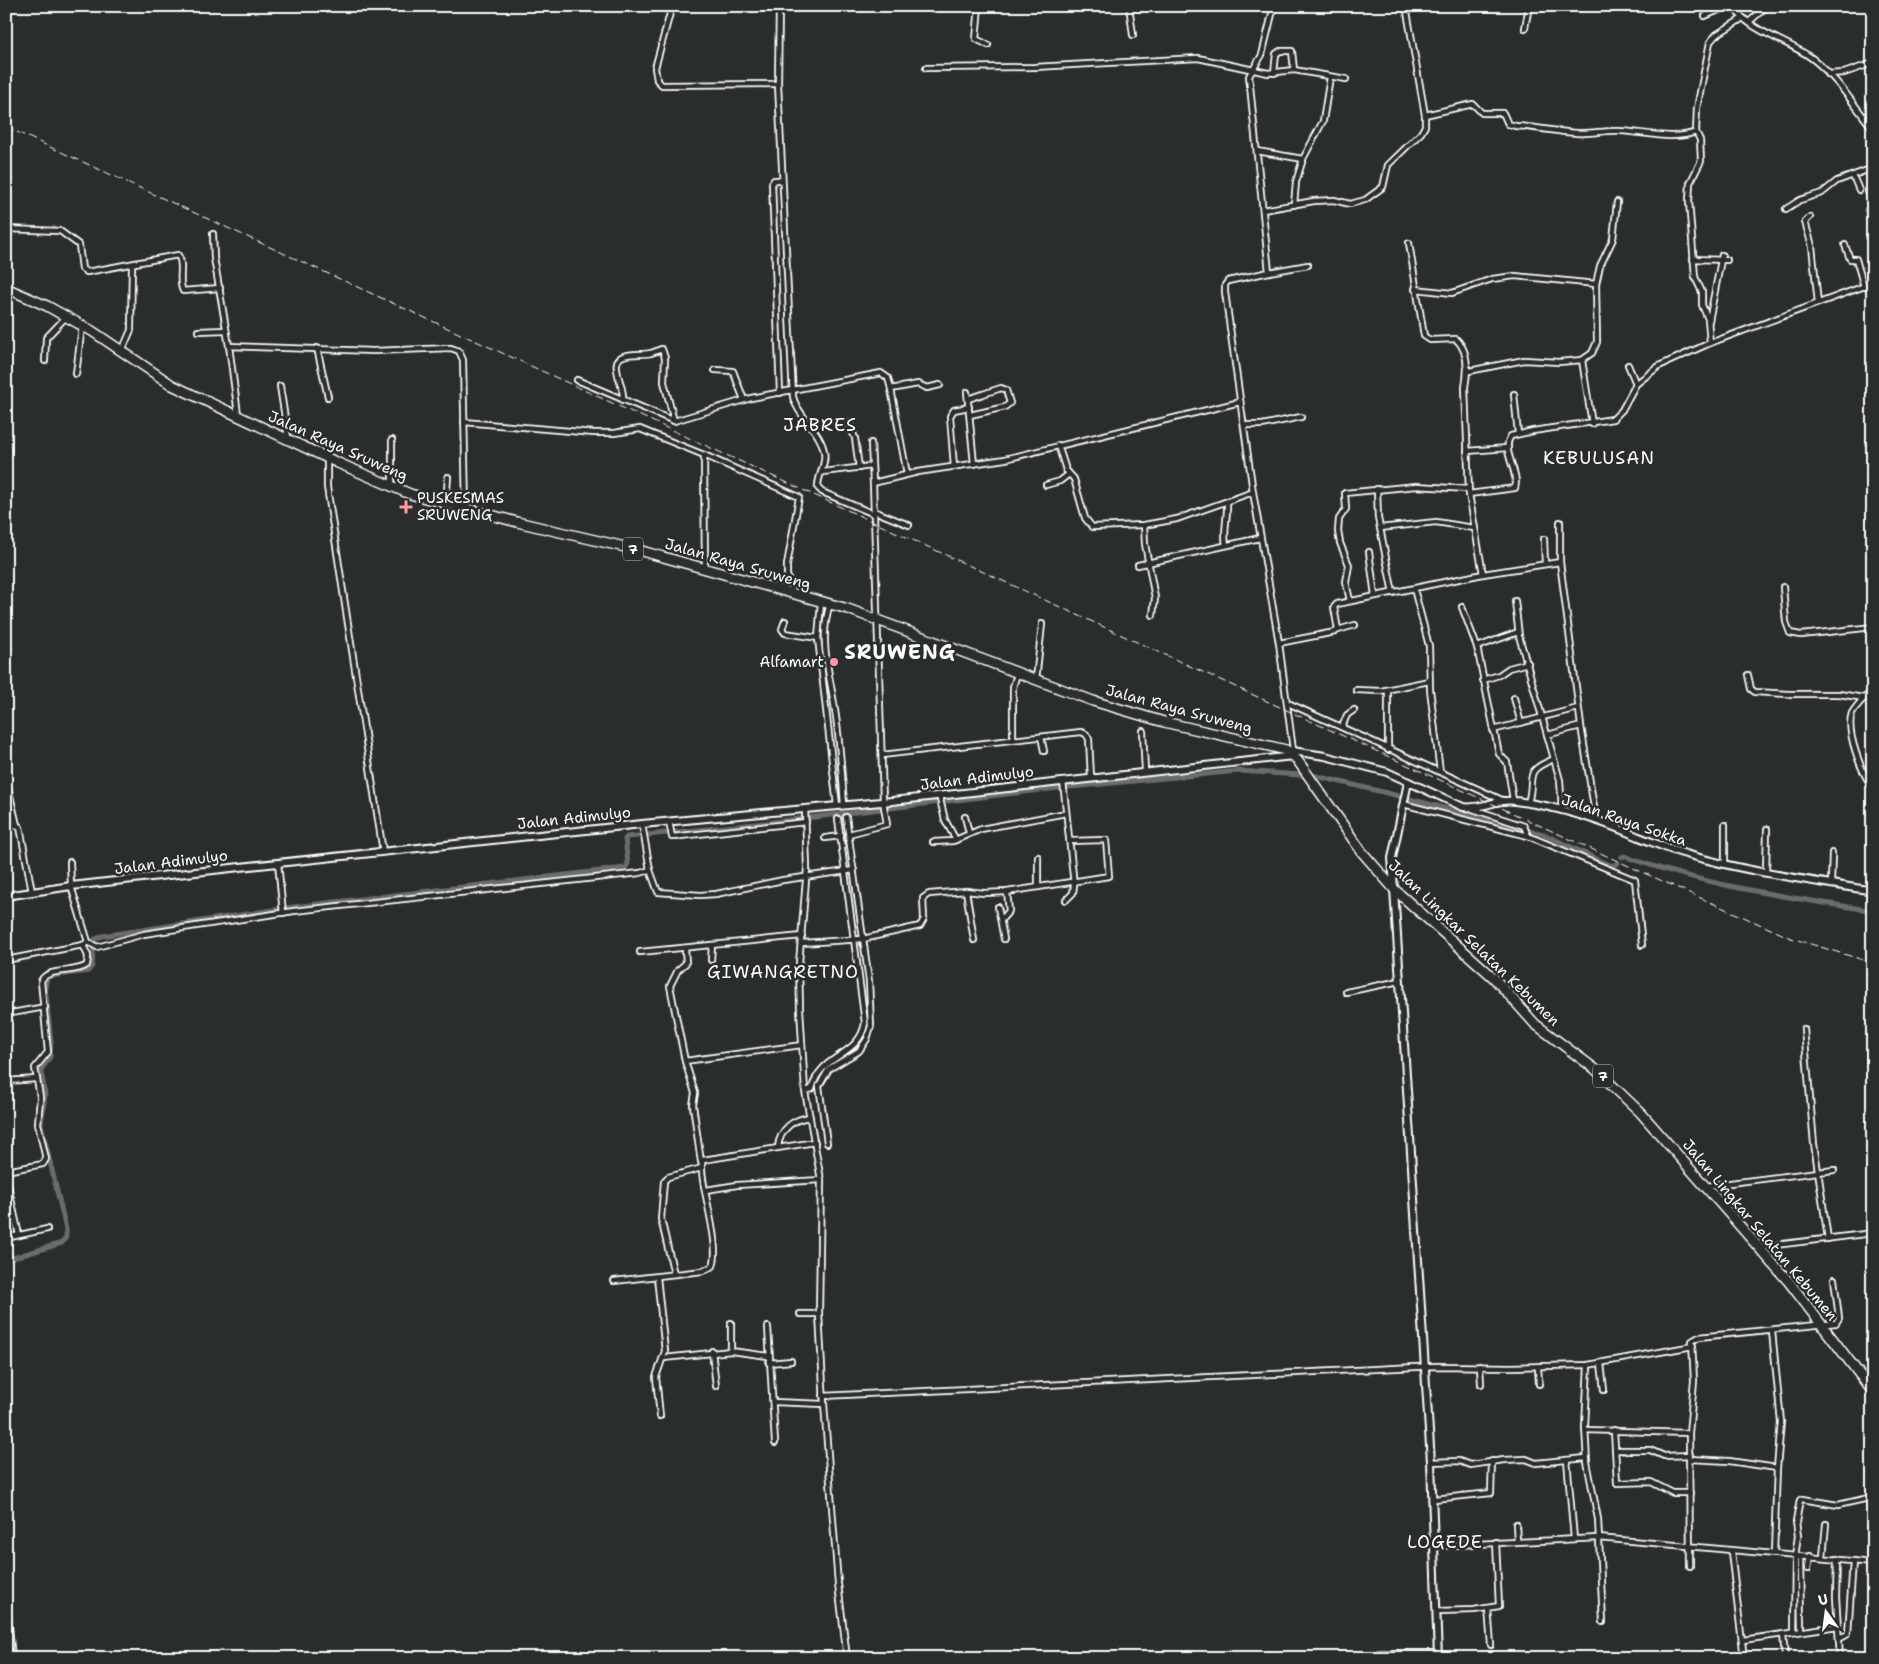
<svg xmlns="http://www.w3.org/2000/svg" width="1879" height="1664" font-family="'Shantell Sans',sans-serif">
	<rect width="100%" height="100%" fill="#2a2d2e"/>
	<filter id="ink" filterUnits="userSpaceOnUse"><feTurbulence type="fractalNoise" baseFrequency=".02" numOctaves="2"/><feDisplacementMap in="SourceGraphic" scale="10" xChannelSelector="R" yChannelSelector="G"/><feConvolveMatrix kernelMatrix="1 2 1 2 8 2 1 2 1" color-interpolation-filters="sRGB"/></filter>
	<g filter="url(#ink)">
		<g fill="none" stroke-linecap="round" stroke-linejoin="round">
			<g stroke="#6a6c6d" stroke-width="5">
				<path d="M1622,857L1624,856C1704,886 1789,897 1873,911"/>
				<path d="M6,1260L62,1243L66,1237V1229L41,1124L45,1095L41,1070L50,1057L51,1041L45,987L47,978L51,976L88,971L92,966L94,940L102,936L293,907L625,868L628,864L625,839L627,837L756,824L1049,789L1239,771L1316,776L1387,793L1543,834L1612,866L1618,863"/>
			</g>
			<g stroke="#fff" stroke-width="8">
				<g id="street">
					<path d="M672,6L655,68L657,80L662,85L778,84"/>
					<path d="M779,6L778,84L793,397C798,417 820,430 824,451C827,465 817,476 818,488L822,492L874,514L883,801L887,824L849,834"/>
					<path d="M979,6L976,39L988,45"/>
					<path d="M1129,6L1133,35"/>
					<path d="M1274,6L1262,55L1249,76L1269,272L1228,281L1225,285V292L1253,492L1279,643L1293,750"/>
					<path d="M1733,6C1750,33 1789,40 1813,59C1837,78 1854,105 1873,129"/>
					<path d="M1705,16L1728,6"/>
					<path d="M1749,22L1767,6"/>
					<path d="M1525,28L1529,6"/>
					<path d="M926,68L1035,67L1198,58L1268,73L1294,70L1346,79"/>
					<path d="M1274,73L1276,54L1280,51H1292L1294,70"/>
					<path d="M1828,74L1844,73L1873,63"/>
					<path d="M1425,115L1473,104L1482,113H1503L1508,124L1516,126C1536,127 1557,132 1577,133C1592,134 1605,130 1620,131C1644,132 1673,141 1696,132L1697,108L1710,42L1716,35L1743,18"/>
					<path d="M1696,132L1700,140L1701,161L1690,183L1689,201L1695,277L1702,292V305L1708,319L1710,343"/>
					<path d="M1257,151L1303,159L1323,121L1330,77"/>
					<path d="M6,153V197"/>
					<path d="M1853,176L1859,190"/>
					<path d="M1868,191L1873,206"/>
					<path d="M6,203L7,229"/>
					<path d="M1294,205L1296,182L1303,159"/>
					<path d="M1786,209L1800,200L1822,193L1837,181L1873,168"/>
					<path d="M1263,210L1314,201L1334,200L1350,204L1365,200L1383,187L1388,165L1421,133L1425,126V115L1406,6"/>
					<path d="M1868,210L1873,223"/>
					<path d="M1810,217L1805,222L1812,246L1818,303"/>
					<path d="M6,229L60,231L79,245L82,269L87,272L178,255C185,265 177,280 183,291L220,288"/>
					<path d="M213,234L214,258L229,346"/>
					<path d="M1409,243L1424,336L1430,340L1456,339C1469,351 1468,371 1465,387L1469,494"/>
					<path d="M1845,245L1850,259H1856L1864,287"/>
					<path d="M1693,259L1727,260"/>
					<path d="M1269,272L1308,265"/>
					<path d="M1415,289L1452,293L1492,279L1515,276L1596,284"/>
					<path d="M1709,321L1722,255"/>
					<path d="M198,331L226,330"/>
					<path d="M317,348L328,397"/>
					<path d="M122,351L131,330L132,265"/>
					<path d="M1582,360L1592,353L1597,342L1596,284L1600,266L1613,239L1617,202"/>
					<path d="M45,361L46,338L66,317"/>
					<path d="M1628,365L1636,384"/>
					<path d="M715,370L733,371L744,400"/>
					<path d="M1469,371L1524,360L1559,362L1582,360L1592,424"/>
					<path d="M76,374L82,326"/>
					<path d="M577,380L674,421L751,398L881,373L888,378L891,389L907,474"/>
					<path d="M280,386L288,438"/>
					<path d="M891,389L918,384L927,388L940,385"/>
					<path d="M967,392L974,464"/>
					<path d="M780,393L772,183L774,180H782"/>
					<path d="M1514,394L1518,434"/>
					<path d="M968,399L1001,388L1006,390L1010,403L1005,407L970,415"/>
					<path d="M623,400C624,389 618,380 617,369C613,349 641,356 651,353C655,352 658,350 662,349L665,358L664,382L674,421"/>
					<path d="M238,414L229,346L374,351L451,348L459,351L463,360L466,509"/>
					<path d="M464,422L594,433H614L640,429L704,455L705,569"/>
					<path d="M849,423L855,438L859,468"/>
					<path d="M1244,425H1262L1301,417"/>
					<path d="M392,440V486"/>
					<path d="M871,443L873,483"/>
					<path d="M1058,445L1066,470L1074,479L1085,518L1092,527L1144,525L1177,519L1253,492"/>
					<path d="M1467,451L1508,448"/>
					<path d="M704,455L799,497L787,565V575L793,593"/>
					<path d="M327,458V487L383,852"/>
					<path d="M954,467L950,416L954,410L969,407"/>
					<path d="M823,472L872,466"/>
					<path d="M1046,485L1060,481L1069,474"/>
					<path d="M1377,489L1378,518L1393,593"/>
					<path d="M446,503L448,477"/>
					<path d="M874,511L909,525"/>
					<path d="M874,514L873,483L918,472L1005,459L1240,402"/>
					<path d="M1560,522V562"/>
					<path d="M1144,525L1145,544L1155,598L1153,615"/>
					<path d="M1380,528L1436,522L1474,528"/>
					<path d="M1544,539L1545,564"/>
					<path d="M1226,545C1223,531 1228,517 1227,502"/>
					<path d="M1369,552L1375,596"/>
					<path d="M1138,565L1260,538"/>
					<path d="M1483,574L1469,494L1515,488C1520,472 1500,450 1511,436L1533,431L1613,419L1622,410L1636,384L1659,366L1710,343L1873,283"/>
					<path d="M1783,587L1786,622L1790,633L1801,635L1873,627"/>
					<path d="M1414,589L1429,646L1430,689L1440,772L1502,800"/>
					<path d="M1350,601L1346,582L1349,565L1340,543L1338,531L1339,519L1346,509L1345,493L1416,486L1468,489"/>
					<path d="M1515,601L1519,636L1560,780L1562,811"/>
					<path d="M821,602L818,638L837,806"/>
					<path d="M830,604C818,639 830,675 835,710C840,742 842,774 844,806"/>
					<path d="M1462,607L1477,647L1499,754L1507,762L1513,800"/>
					<path d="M785,621L782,629L785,633L818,638"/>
					<path d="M1338,630L1355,625"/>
					<path d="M1279,643L1335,632L1338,630L1334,607L1337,604L1483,574L1560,562L1581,726L1596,820"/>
					<path d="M1477,647L1518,632"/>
					<path d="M1748,675L1751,689L1755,692L1788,694H1839L1864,698"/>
					<path d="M1036,680L1042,624"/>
					<path d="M1483,680L1499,675L1509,668L1528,663"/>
					<path d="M1356,690L1381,691L1429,681"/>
					<path d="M1873,690C1865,697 1857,704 1852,713C1845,731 1862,774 1873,788"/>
					<path d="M1388,691V750"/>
					<path d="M1514,698L1521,723"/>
					<path d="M1288,703L1440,772"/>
					<path d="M1342,727L1347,715L1354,710"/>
					<path d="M1493,730L1578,708"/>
					<path d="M1143,731L1145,771"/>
					<path d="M1547,735L1581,726"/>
					<path d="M1041,737L1044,751"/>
					<path d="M1013,740V687L1017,674"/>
					<path d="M882,755L1081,732L1086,734L1089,739L1091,777"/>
					<path d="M1063,781L1074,885L1073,893L1066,900"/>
					<path d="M7,783L17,825L20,827L32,892"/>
					<path d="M939,795L945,820L956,840"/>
					<path d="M1528,803C1536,777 1521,772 1554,759"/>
					<path d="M1403,804L1528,836"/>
					<path d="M805,808L807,868L799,963L800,1009L805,1091L821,1180L819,1314L824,1404L838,1584L847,1658"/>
					<path d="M1473,809L1524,826L1528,836L1635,880L1642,945"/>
					<path d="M965,817L969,833"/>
					<path d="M669,821L672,837L806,822"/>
					<path d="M6,827L17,825"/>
					<path d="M825,838L841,836"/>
					<path d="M933,842L953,841L981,829L1066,813"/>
					<path d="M1038,857V887"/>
					<path d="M70,862L71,886L88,942"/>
					<path d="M278,863L283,913"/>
					<path d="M1725,864V825"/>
					<path d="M650,870L658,892L700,895L716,894L783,880L854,870"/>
					<path d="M1766,873L1767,829"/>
					<path d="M1831,885L1832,853"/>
					<path d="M966,891L974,940"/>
					<path d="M998,907L1004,939"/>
					<path d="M1001,920L1009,911L1007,892"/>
					<path d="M802,943L863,939L920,926L924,919L923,898L929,894L966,891L984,893L1007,892L1109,876L1106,840L1070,841"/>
					<path d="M685,948L686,963L678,970L670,986L685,1061"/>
					<path d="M640,952L802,936"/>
					<path d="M6,960L83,945L88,942L97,947L144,934L294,911L640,873L650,870L642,824"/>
					<path d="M711,960L712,945"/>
					<path d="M1346,992L1400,981"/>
					<path d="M6,1014L45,1007"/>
					<path d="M1804,1029L1814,1144L1828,1239"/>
					<path d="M6,1081L37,1079"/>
					<path d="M805,1091L812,1089C820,1053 859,1058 865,1023L838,819"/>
					<path d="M827,1143L819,1086L829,1069L859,1051L867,1039L871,1026L869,981L846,817"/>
					<path d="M778,1147C780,1129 793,1119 810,1117"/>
					<path d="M701,1162L693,1105L695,1093L685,1061L802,1045"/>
					<path d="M6,1171L43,1164L46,1159L38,1124L40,1097L35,1068L48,1052L41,981C47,967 75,974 87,965L88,956L83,945"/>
					<path d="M6,1176L19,1235"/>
					<path d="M1706,1186L1834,1170"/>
					<path d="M706,1190L737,1185L821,1180"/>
					<path d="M6,1238L47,1229"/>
					<path d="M1759,1247L1873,1233"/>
					<path d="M674,1274L661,1219L664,1181L668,1177L702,1168"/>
					<path d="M657,1277L665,1351L656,1377L660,1416"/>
					<path d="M614,1281L703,1271L713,1266C722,1242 696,1174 703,1160L815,1142"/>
					<path d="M800,1314H819"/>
					<path d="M768,1327L775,1443"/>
					<path d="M712,1351L716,1386"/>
					<path d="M731,1351V1323"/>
					<path d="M664,1358L731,1351L768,1356"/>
					<path d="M769,1363L791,1361"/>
					<path d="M1601,1363L1604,1390"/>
					<path d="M1588,1365L1585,1427L1587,1462L1598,1519L1603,1622"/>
					<path d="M1480,1366L1481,1384"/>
					<path d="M1538,1367L1539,1384"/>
					<path d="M823,1396L1437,1366L1511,1367L1588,1365L1693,1346"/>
					<path d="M773,1402L824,1404"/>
					<path d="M1585,1430L1689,1433"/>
					<path d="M1614,1430L1617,1483L1651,1482L1673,1493H1690"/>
					<path d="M1615,1450H1650L1664,1456L1690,1455"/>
					<path d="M1690,1459L1729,1461L1777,1468L1781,1422L1772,1331"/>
					<path d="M1567,1460L1574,1539"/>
					<path d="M1431,1462L1459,1461L1470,1465L1504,1460L1526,1459L1536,1463L1586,1458"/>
					<path d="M1434,1499L1491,1493L1492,1461"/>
					<path d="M1516,1524L1517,1541"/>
					<path d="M1436,1546L1598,1538L1873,1563"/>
					<path d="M1731,1552L1744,1658"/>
					<path d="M1774,1554L1777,1468"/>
					<path d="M1800,1556L1801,1631"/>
					<path d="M1823,1557L1826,1524"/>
					<path d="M1837,1559L1836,1597L1840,1658"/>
					<path d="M1690,1566L1689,1433L1694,1381L1692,1341L1699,1337L1836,1323L1839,1318L1834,1279"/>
					<path d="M1808,1569L1810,1556"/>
					<path d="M6,1597L12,1658"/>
					<path d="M1488,1608L1491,1645"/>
					<path d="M1438,1611L1474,1610L1499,1606L1496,1542"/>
					<path d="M1794,1632L1795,1556L1798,1536L1796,1522L1800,1500L1802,1499L1838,1505L1873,1497"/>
					<path d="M1783,1634L1785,1658"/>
					<path d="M1839,1639L1848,1634L1853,1561"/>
					<path d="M1743,1640L1838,1626"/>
					<path d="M1379,1653H1438"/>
				</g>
			</g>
			<g stroke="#fff" stroke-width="10">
				<g id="secondary">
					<path d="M1286,750L1325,756L1387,772L1463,807C1482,810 1496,798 1515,801C1557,806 1600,820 1639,837C1655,843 1670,850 1686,854C1746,872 1810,880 1873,891"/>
					<path d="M1408,782L1392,858L1431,1462L1438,1658"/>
					<path d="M6,896L71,886L240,867L642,824L892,801L1293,756"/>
				</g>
			</g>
			<g stroke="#fff" stroke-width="12">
				<path id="highway" d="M6,288L47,306L92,331L172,385L338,463L410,494L517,522L642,551L848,609L1093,701L1164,722L1286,750L1298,761L1362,852L1395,890L1493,977L1535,1024L1595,1069L1641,1113L1789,1282L1873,1392"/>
			</g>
			<use href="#street" stroke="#2a2d2e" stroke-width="4.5"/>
			<use href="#secondary" stroke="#2a2d2e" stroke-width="6"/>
			<use href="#highway" stroke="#2a2d2e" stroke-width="9"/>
			<path stroke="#fff" stroke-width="1" stroke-dasharray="8 4" stroke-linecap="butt" d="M6,127L1642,872L1791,938L1873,963"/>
		</g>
	</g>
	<g fill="#ff9aa2" stroke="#2a2d2e" stroke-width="2">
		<path d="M403.5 499.5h5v5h5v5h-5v5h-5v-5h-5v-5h5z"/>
		<circle cx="834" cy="662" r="5"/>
	</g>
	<g text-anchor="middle" stroke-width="5" stroke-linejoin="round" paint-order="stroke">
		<g fill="#2a2d2e" stroke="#bfc0c0" stroke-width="1">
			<rect x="623" y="537.5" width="20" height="23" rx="4"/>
			<rect x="1593" y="1064.5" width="20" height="23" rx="4"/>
		</g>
		<g font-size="14" font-weight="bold" fill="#fff">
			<text x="633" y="554">7</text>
			<text x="1603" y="1081">7</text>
		</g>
		<g font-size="15" fill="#fff" stroke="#2a2d2e">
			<text transform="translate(338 446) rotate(24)" y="5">Jalan Raya Sruweng</text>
			<text transform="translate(738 564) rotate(16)" y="5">Jalan Raya Sruweng</text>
			<text transform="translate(1179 709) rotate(15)" y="5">Jalan Raya Sruweng</text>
			<text transform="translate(977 778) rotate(-7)" y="5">Jalan Adimulyo</text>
			<text transform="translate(574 818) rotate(-6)" y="5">Jalan Adimulyo</text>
			<text transform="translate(1624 820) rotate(19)" y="5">Jalan Raya Sokka</text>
			<text transform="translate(171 862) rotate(-7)" y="5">Jalan Adimulyo</text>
			<text transform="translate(1474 943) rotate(44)" y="5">Jalan Lingkar Selatan Kebumen</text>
			<text transform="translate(1760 1230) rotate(50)" y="5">Jalan Lingkar Selatan Kebumen</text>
		</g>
		<g font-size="15" fill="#fff" stroke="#2a2d2e" text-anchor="start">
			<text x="417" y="503">PUSKESMAS<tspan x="417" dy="17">SRUWENG</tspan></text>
			<text x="824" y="667" text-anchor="end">Alfamart</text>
		</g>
		<g font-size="18" letter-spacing="1" fill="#fff" stroke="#2a2d2e">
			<text x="820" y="431">JABRES</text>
			<text x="1599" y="464">KEBULUSAN</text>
			<text x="783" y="978">GIWANGRETNO</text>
			<text x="1445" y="1548">LOGEDE</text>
		</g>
		<g font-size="20" font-weight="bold" letter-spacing="1" fill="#fff" stroke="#2a2d2e">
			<text x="900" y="659">SRUWENG</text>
		</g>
	</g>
	<rect width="1879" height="1664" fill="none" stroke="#2a2d2e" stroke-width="25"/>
	<rect x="12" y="12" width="1854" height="1639" fill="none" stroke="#fff" stroke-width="2" filter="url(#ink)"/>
	<g transform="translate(1826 1612) rotate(346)" stroke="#2a2d2e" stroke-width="4" paint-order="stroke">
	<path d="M0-4L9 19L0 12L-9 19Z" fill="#ffffff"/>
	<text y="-8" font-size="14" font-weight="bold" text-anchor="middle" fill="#ffffff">U</text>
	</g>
</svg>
